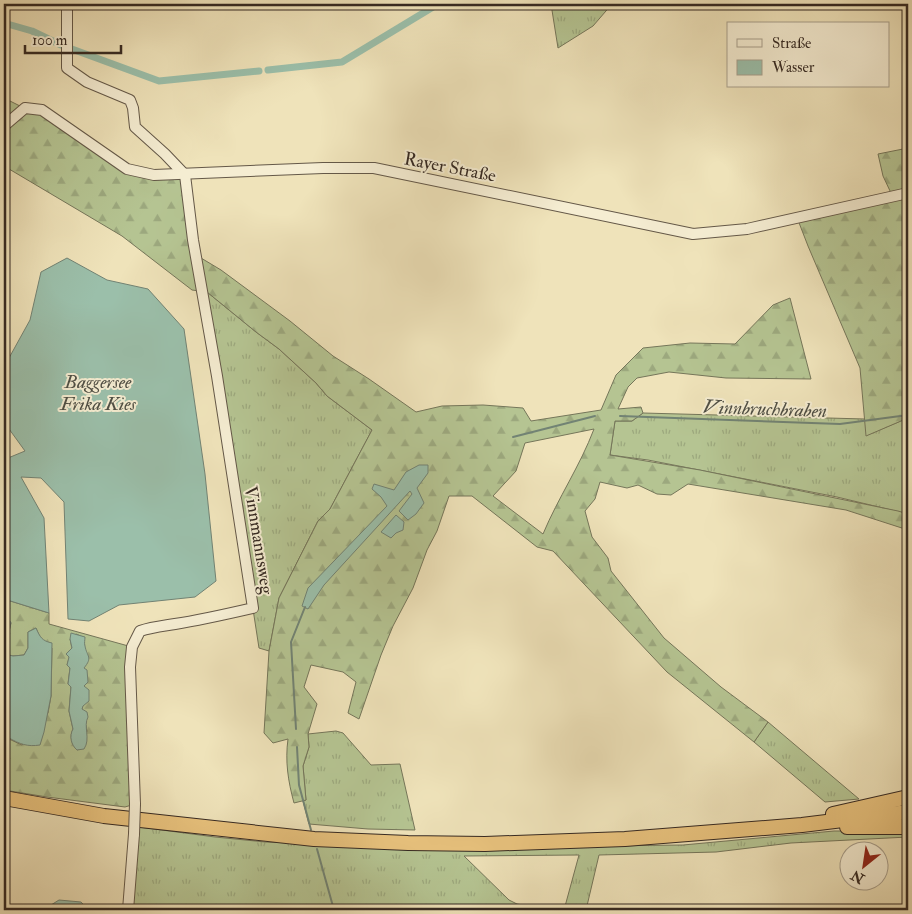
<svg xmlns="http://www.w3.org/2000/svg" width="912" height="914" font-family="'IM FELL Double Pica',serif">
	<defs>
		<pattern id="grass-tufts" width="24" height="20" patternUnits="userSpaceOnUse" patternTransform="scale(1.25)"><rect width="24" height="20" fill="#b5c492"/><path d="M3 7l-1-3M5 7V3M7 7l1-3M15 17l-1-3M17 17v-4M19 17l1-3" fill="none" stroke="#9ca87e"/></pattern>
		<pattern id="forest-firs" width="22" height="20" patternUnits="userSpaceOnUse" patternTransform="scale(1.25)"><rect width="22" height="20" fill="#b5c492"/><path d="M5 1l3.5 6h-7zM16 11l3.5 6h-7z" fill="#9ca87e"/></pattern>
	</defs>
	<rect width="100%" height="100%" fill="#efe3ba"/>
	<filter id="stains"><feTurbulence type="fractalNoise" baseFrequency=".004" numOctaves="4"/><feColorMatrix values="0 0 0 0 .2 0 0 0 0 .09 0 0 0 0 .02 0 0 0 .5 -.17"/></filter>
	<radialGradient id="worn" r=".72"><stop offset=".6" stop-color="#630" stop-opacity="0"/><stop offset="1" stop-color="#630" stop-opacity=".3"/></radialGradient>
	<g fill="url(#grass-tufts)" stroke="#75765a">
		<path d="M551,4H612L593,26L558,48Z"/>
		<path d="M207,292L256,332L279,349L316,383L327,396L372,430L330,509L318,521L279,598L269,651L259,648L217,376Z"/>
		<path d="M643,413L865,419L867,435L908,418V514L837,497L648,460L610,455L615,421H632Z"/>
		<path d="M768,722L859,799L825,802L754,742Z"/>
		<path d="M336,731L343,733L371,765L400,764L415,830L368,829L309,824L303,801L306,800L303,766L309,747L308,734Z"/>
		<path d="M139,827L215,837L265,842L322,844L598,846L683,845L834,831H908V837L791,843L716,852L599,855L586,910H564L579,855L464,856L509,900L517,904L554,910H132Z"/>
	</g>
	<g fill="url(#forest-firs)" stroke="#75765a" fill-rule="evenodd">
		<path d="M4,98L24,108L42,110L127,169L185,175L201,258L221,270L290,321L333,356L369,379L416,412L442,406L483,405L523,408L531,421L601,410L616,375L643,348L690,343L735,344L773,305L790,298L811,379L726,378L669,372L637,378L628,387L618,409L641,407L643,413L632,421H615L610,455L700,470L898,511L908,514V530L846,510L688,484L671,495L657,494L638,485L627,488L600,482L595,499L585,511L592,537L608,558L611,571L664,638L721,687L768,722L754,742L667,672L553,551L537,547L472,496H449L437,531L427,550L413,588L393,626L381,655L359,719L348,713L356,682L343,672L311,665L304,687L317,704L308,734L309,747L303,766L306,800L294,803C288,781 285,761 288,739L273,743L264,733L269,651L279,598L318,521L330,509L372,430L327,396L316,383L279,349L256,332L207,292L192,290L122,236L4,166ZM594,429C580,466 558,498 543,534L493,496L516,471L525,443Z"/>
		<path d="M908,148V418L866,436L860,368L808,246L796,215L891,193L883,176L878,154Z"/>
		<path d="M4,599L49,613V624L132,647L135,804L125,807L47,797L4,790V731H6L9,739L22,745L48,713L51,696L52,648L40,638L36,628L28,632V648L24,655L13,656L4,654L11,623L4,620ZM76,634L83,637L84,645L82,709L87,731L80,749L77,750C72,744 69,737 73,729L69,711L71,687L68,684L70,668L67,665L72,648L70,639Z"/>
	</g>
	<g fill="#9bbfaa" stroke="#728374">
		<path d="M67,258L107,280L148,289L184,329L205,474L216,581L195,597L119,605L89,621L68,619L64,502L41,478L21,477L44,518L49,613L4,599V454L8,458L25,451L4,422V367L30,320L41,272Z"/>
		<path d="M419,465H428V473L417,488L424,503L416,514L408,520L399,511L412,494L410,491L324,585L308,609L302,606L308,588L387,506L381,497L372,489L374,484L394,490L406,472Z"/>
		<path d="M396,515L404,522L403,530L396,533L391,538L381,532Z"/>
		<path d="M4,620L11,622L4,654L13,656L24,655L28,648V632L36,628C40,637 42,641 52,643L51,696L44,732L40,745C27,747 20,744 9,738L6,731H4Z"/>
		<path d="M71,633L85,637C85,640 84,643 85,646C87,657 93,657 84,668L87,670L88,682L84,686L89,690V701L83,706L82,709L87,712L88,717C83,726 91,739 84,749L77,750C71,745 69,736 73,729L69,711L71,687L68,684L70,668L67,665L69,657L66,654L72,648L70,639Z"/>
		<path d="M59,900L81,902L89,910H43Z"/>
	</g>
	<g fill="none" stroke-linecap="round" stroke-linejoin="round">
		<g stroke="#728374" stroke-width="2">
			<path d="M620,416L840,424L908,415"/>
			<path d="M513,437L595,416"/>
			<path d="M296,729L291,642L305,607"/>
			<path d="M297,747L299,785L311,830"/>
			<path d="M317,849L334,910"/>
		</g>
		<g stroke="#9bbfaa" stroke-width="7">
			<path d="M4,23L32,31L61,45L159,81L259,71"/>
			<path d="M268,70L342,62L438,4"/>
		</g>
		<g stroke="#645848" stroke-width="12">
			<g id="minor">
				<path d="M67,4V68L87,82L130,100L133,108L135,127L165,154L185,175"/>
				<path d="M4,126L25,108L42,110L127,169L154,175L323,168H374L693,234L747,229L908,193"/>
				<path d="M135,804L130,667L132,647L140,631C152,627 163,626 175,624C201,620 227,614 253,608L217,376L193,240L185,175"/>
				<path d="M128,910L134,834"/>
			</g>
		</g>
		<g stroke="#352922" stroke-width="16">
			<g id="highway">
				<path d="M4,798L104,816L314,839L408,843L485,844L625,839L802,825L908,812"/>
				<path d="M833,814L908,797"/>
				<path d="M847,827H908"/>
			</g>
		</g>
		<use href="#minor" stroke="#f5edd2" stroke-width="10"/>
		<use href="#highway" stroke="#e8c27d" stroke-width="14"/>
		<g stroke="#645848" stroke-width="12" stroke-linecap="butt">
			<path id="minor-bridge" d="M134,834L135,804"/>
		</g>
		<use href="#minor-bridge" stroke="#f5edd2" stroke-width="10"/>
	</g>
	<g text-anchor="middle" stroke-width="4" stroke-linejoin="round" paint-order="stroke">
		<g font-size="18" fill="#352922" stroke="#f5edd2">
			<text transform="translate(450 167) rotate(11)" y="6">Rayer Straße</text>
			<text transform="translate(259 540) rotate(81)" y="6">Vinnmannsweg</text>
		</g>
		<g font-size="19" font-style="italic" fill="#4e4e44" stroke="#f5edd2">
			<text x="98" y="388">Baggersee<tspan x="98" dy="22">Frika Kies</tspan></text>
			<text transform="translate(765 408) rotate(2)" y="7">Vinnbruchbraben</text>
		</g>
	</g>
	<rect width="912" height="914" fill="none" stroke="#efe3ba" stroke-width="20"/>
	<rect x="5" y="5" width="902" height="904" fill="none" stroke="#352922" stroke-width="2.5"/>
	<rect x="10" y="10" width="892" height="894" fill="none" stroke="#352922"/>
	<rect x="727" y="22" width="162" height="65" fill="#f5edd2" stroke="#a89f8c"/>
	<rect x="737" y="39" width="25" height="8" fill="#f5edd2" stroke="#a89f8c"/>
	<text x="772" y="48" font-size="15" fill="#352922">Straße</text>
	<rect x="737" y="60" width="25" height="15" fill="#9bbfaa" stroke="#a89f8c"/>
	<text x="772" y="72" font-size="15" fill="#352922">Wasser</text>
	<g transform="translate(864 866) rotate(210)"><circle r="24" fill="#f5edd2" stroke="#a89f8c"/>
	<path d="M0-4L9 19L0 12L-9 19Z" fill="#8f2418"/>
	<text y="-8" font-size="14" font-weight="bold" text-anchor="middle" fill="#352922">N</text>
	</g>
	<path d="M25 45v8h96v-8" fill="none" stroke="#352922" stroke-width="2.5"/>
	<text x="32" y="45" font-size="15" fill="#352922" stroke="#f5edd2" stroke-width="4" paint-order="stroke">100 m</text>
	<rect width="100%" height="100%" filter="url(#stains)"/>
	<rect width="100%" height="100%" fill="url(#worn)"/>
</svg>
